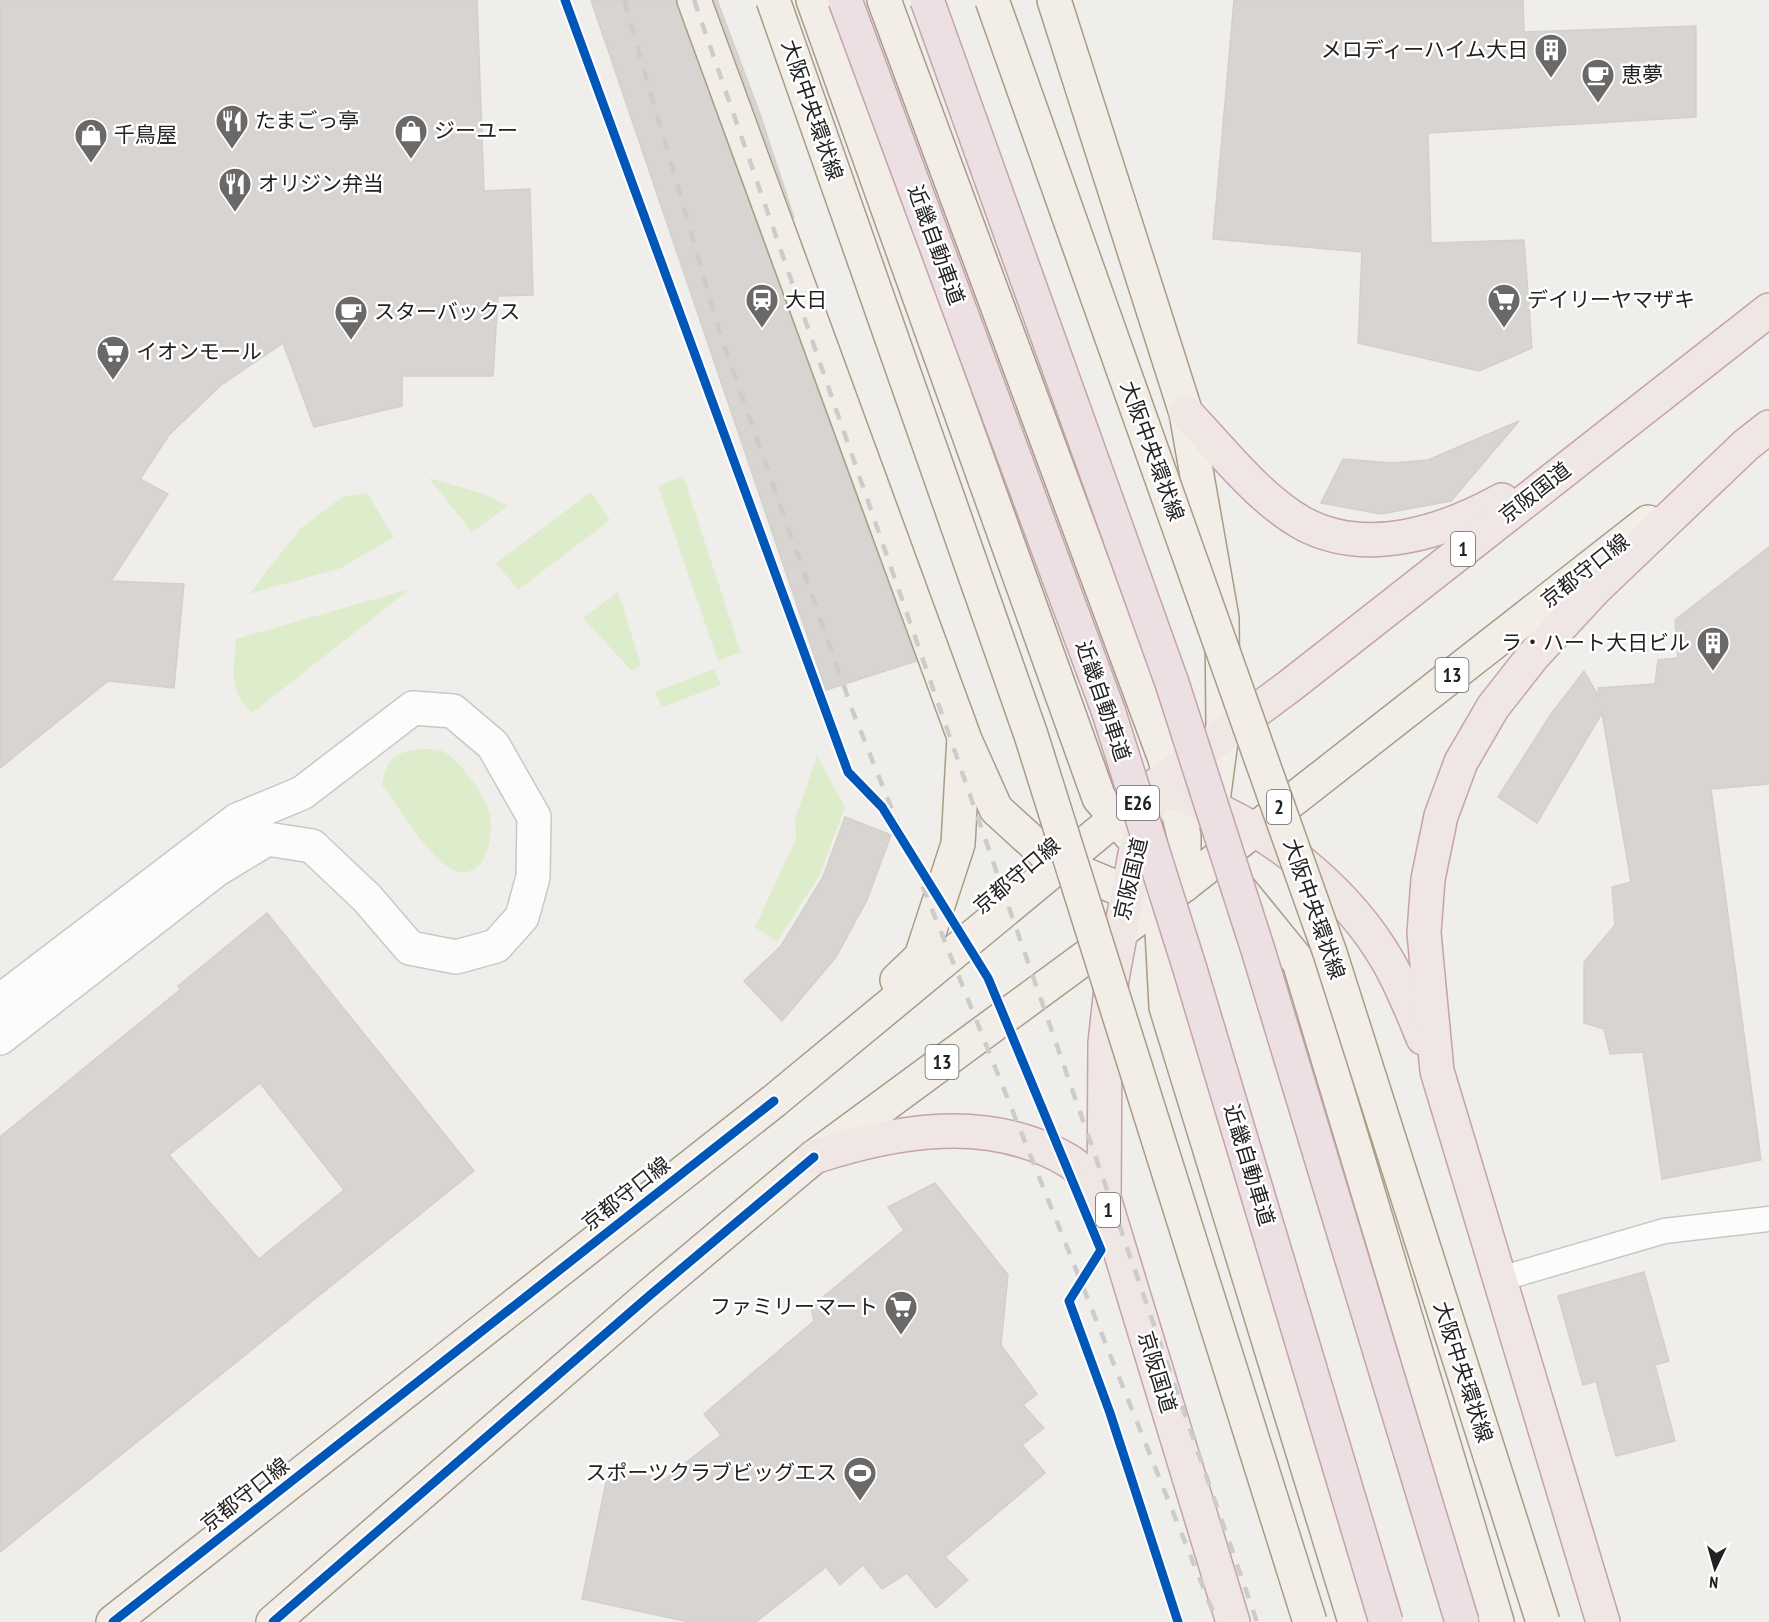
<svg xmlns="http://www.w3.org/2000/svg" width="1769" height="1622" font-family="'PT Sans Narrow','Noto Sans JP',sans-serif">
	<rect width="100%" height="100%" fill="#f0eeeb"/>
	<g fill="#ddeccb">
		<path d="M683,476L741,652L718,661L658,486Z"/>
		<path d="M429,478L484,494L508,506L472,532Z"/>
		<path d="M591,492L610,520L518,590L496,563Z"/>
		<path d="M367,493L394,537L341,568L249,594L300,529L342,497Z"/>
		<path d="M410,589L252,713C228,691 234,669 236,639Z"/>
		<path d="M618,592L641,665L632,671L583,618Z"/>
		<path d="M714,669L721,685L662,707L655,692Z"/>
		<path d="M424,749C429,749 437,749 442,751C452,755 459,765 466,773C476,785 487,800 490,816C495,853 475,895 437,858C416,837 400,808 382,785C387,757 396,751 424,749Z"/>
		<path d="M817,756L845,807L820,874L777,942L755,927L796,839L795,819Z"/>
	</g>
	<g fill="#d7d4d2" stroke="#d3d0cc" stroke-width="1.5" fill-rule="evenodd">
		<path d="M0,0H477L484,191L530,189L533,295L498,296L493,376H402V406L314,427L283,343L220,386L169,435L140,479L168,494L111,581L184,584L174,688L108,681L0,768Z"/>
		<path d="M591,0H676L916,661L826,690Z"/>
		<path d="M714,0H717L760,114L794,218Z"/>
		<path d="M1234,0H1523L1524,32L1696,26V117L1428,133L1431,243L1524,240L1532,348L1479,371L1358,343L1362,252L1213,239Z"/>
		<path d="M1519,421L1451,501L1381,514L1321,503L1343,459L1392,463L1428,460Z"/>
		<path d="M1769,547V784L1711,789L1761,1160L1662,1179L1643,1052L1610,1054L1604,1029L1584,1023V962L1615,925L1612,887L1631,882L1602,713L1537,823L1498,797L1551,714L1584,671L1599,697L1598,688L1655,684L1658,660L1678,658L1675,620Z"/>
		<path d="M845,817L891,835L867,900L836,957L782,1021L744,981L781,946L823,877Z"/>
		<path d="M267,913L474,1171L0,1552V1137L181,989L178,986ZM260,1083L344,1190L259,1259L169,1155Z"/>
		<path d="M935,1183L1008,1275L1001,1345L1037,1394L1023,1405L1044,1428L1022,1445L1045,1473L945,1557L968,1580L936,1608L907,1573L882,1589L863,1565L840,1585L826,1567L756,1622H689L582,1599L609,1468L665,1479L721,1435L704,1414L814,1321L811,1307L904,1230L888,1207Z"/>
		<path d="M1644,1272L1669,1361L1655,1365L1675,1441L1616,1456L1596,1381L1583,1385L1558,1296Z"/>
	</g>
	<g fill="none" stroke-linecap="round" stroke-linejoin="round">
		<g stroke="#c9c8c7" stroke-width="27">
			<path id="service" d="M1500,1279L1664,1231L1769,1219"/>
		</g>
		<g stroke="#c9c8c7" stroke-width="36">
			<path id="tertiary" d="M0,1001L237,820L302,793L413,708L453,711L493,745L534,817L533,877L522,917L496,946L456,957L410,948L367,898L312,846L267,839L216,870L0,1038"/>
		</g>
		<g stroke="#a79c86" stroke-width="36">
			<g id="primary">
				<path d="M694,0L964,737L958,844L921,957L897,980"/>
				<path d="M813,0L1099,798L1130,835"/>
				<path d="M884,0L1165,759L1184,836V885"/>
				<path d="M1054,0L1186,413L1222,618L1223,726L1211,816"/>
				<path d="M966,742L996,809L1053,861L1127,892L1156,888"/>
				<path d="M1238,887L1299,962L1497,1622"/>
				<path d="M1160,892L1166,1007L1355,1622"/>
				<path d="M113,1622L774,1101L1155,786"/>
				<path d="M273,1622L649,1296L814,1157L1184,885L1648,522"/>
			</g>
		</g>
		<g stroke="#c5a2ac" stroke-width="36">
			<g id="trunk">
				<path d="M1186,413C1222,450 1257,497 1302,523C1366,558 1444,532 1502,500"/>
				<path d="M1155,786C1175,794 1196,800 1215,809C1283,840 1348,894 1386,958C1401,983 1412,1011 1423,1038"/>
				<path d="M814,1157C896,1130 990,1114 1069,1161C1082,1169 1094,1187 1104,1198"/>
				<path d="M1233,1622L1104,1198L1105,1043L1112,979L1135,854L1155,786L1291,685L1769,310"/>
				<path d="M1603,1622L1437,1071L1424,933L1428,879L1441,816L1461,762L1493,707L1533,656L1595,589L1746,445L1769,427"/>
			</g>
		</g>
		<use href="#service" stroke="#fdfcfc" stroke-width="24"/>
		<use href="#tertiary" stroke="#fdfcfc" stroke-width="33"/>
		<use href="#primary" stroke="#f3ede7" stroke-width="33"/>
		<use href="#trunk" stroke="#f0e6e4" stroke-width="33"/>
		<g stroke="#ccc" stroke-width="4.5" stroke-dasharray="12 12" stroke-linecap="butt">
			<path d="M624,0L721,337L853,712L1217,1622"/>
			<path d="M694,0L1257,1622"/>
		</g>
		<g stroke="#a79c86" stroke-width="36" stroke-linecap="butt">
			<g id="primary-bridge">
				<path d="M773,0L1031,735L1310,1622"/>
				<path d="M992,0L1330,953L1543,1622"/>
			</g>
		</g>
		<g stroke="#c5a2ac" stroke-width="36" stroke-linecap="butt">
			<g id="motorway-bridge">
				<path d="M845,0L1108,710L1190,969L1386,1622"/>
				<path d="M927,0L1172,683L1258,950L1462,1622"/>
			</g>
		</g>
		<use href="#primary-bridge" stroke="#f3ede7" stroke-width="33"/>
		<use href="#motorway-bridge" stroke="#ece0e2" stroke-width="33"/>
		<g stroke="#fff" stroke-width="13">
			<g id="cycleway">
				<path d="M565,0L848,772L882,807L988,978L1101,1250L1069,1301L1110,1413L1178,1622"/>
				<path d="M113,1622L774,1101"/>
				<path d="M273,1622L649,1296L814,1157"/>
			</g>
		</g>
		<use href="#cycleway" stroke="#0057b8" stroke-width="9"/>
	</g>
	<defs>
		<g id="building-pin" transform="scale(1.725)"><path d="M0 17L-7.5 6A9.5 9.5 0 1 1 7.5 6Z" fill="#6a6968" stroke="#fff"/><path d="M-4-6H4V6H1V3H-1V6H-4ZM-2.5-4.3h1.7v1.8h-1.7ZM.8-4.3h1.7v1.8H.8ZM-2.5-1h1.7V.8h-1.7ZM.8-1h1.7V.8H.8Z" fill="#fff"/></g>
		<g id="cafe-pin" transform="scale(1.725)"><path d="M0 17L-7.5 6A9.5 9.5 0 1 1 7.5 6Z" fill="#6a6968" stroke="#fff"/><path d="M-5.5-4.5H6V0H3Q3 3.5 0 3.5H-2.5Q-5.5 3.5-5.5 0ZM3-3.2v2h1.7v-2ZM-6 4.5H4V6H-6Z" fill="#fff"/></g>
		<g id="restaurant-pin" transform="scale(1.725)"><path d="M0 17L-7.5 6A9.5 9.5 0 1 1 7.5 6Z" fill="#6a6968" stroke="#fff"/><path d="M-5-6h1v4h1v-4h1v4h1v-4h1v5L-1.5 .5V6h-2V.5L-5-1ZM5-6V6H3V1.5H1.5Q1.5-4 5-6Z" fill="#fff"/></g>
		<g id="shop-pin" transform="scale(1.725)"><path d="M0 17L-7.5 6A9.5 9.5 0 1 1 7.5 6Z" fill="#6a6968" stroke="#fff"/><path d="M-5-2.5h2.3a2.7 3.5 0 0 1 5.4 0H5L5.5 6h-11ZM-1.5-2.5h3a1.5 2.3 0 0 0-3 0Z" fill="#fff"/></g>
		<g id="station-pin" transform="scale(1.725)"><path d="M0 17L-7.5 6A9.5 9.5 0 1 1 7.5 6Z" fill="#6a6968" stroke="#fff"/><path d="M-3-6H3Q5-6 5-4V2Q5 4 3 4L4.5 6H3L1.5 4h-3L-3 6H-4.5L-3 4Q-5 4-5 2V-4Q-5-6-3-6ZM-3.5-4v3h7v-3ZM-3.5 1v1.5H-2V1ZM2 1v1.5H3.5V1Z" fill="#fff"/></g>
		<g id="supermarket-pin" transform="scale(1.725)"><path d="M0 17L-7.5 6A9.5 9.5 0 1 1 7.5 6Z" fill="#6a6968" stroke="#fff"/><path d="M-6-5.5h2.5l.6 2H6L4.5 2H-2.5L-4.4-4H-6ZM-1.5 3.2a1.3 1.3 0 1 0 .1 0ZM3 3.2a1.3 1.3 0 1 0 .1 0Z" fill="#fff"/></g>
		<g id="stadium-pin" transform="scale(1.725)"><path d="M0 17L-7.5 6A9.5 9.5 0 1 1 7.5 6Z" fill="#6a6968" stroke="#fff"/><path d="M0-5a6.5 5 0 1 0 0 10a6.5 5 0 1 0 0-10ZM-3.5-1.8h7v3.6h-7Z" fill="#fff"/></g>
	</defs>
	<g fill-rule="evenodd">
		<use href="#building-pin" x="1551" y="50"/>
		<use href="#cafe-pin" x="1598" y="75"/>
		<use href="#restaurant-pin" x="232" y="121"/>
		<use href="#shop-pin" x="411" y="131"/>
		<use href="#shop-pin" x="91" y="135"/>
		<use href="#restaurant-pin" x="235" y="184"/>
		<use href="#station-pin" x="762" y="300"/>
		<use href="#supermarket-pin" x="1504" y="300"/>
		<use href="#cafe-pin" x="351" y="312"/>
		<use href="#supermarket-pin" x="113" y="352"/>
		<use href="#building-pin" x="1713" y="643"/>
		<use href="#supermarket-pin" x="901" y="1307"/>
		<use href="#stadium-pin" x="860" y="1473"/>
	</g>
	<g text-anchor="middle" stroke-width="5" stroke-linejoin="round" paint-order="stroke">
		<g fill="#fff" stroke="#646464" stroke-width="1.5">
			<rect x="1451" y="532" width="24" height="34" rx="4.5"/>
			<rect x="1435.5" y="658" width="33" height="34" rx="4.5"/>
			<rect x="1117" y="786" width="42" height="34" rx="4.5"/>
			<rect x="1267" y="790" width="24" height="34" rx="4.5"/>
			<rect x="925.5" y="1045" width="33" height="34" rx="4.5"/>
			<rect x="1096" y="1193" width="24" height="34" rx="4.5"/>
		</g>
		<g font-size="20" font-weight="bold" fill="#222">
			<text x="1463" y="556">1</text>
			<text x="1452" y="682">13</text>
			<text x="1138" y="810">E26</text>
			<text x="1279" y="814">2</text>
			<text x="942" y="1069">13</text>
			<text x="1108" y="1217">1</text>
		</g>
		<g font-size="21" fill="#222" stroke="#fff" text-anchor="start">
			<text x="1528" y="57" text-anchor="end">メロディーハイム大日</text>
			<text x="1621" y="82">恵夢</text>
			<text x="255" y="128">たまごっ亭</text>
			<text x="434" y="138">ジーユー</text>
			<text x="114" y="142">千鳥屋</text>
			<text x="258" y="191">オリジン弁当</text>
			<text x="785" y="307">大日</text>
			<text x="1527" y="307">デイリーヤマザキ</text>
			<text x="374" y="319">スターバックス</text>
			<text x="136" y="359">イオンモール</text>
			<text x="1690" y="650" text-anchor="end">ラ・ハート大日ビル</text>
			<text x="878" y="1314" text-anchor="end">ファミリーマート</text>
			<text x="837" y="1480" text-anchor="end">スポーツクラブビッグエス</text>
		</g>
		<g font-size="21" fill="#222" stroke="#fff">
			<text transform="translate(812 110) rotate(71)" y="7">大阪中央環状線</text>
			<text transform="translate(936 245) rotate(70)" y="7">近畿自動車道</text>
			<text transform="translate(1152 451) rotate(70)" y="7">大阪中央環状線</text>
			<text transform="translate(1535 493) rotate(-38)" y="7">京阪国道</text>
			<text transform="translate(1585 571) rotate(-38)" y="7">京都守口線</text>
			<text transform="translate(1103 701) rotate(71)" y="7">近畿自動車道</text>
			<text transform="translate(1017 876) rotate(-40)" y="7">京都守口線</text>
			<text transform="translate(1131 879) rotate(-77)" y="7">京阪国道</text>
			<text transform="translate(1314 909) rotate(71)" y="7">大阪中央環状線</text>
			<text transform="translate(1249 1165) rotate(73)" y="7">近畿自動車道</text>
			<text transform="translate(626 1194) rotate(-38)" y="7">京都守口線</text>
			<text transform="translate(1157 1372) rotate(73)" y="7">京阪国道</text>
			<text transform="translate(1463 1372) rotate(72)" y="7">大阪中央環状線</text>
			<text transform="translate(245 1495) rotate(-38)" y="7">京都守口線</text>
		</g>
	</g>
	<g transform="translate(1715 1568) rotate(185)" stroke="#ffffff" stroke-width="4.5" paint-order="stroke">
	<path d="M0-4.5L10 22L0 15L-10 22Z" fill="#222222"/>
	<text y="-9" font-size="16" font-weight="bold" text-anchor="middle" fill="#222222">N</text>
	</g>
</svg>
